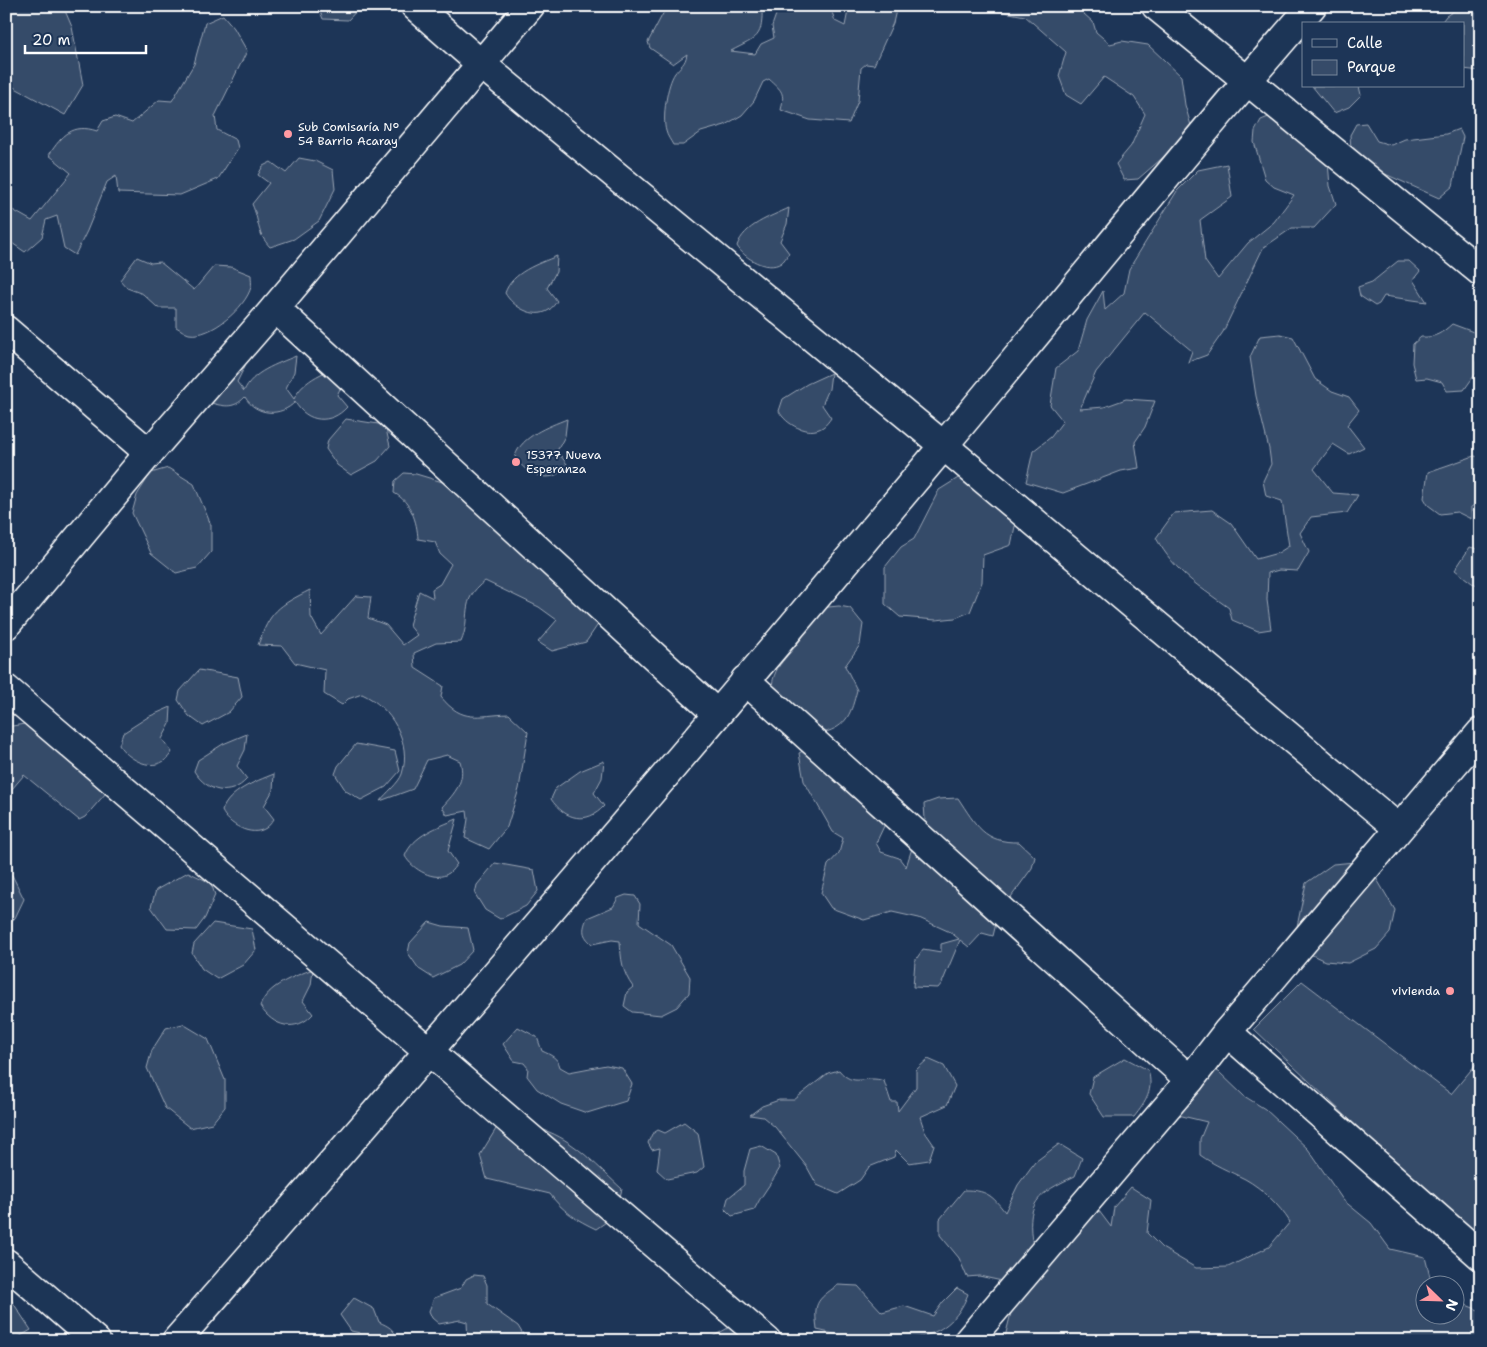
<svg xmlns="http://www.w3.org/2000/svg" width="1487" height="1347" font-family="'Shantell Sans',sans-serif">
	<rect width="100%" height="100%" fill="#1d3557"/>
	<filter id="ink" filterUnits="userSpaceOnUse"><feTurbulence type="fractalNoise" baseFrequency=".02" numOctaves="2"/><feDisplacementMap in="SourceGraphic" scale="10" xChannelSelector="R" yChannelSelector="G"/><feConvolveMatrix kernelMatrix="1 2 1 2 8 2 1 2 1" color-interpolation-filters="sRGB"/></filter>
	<g filter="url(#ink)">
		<g fill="#364b69" stroke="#9aa5b4">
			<path d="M6,6H63L72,27L83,85L65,115L6,83Z"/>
			<path d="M318,6H361L348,20L323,19Z"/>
			<path d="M667,6H762C763,38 758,37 731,51L755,54L761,44L774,38L772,26L779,6H830L835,21L845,26L849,6H897L893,23L874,65L866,64L861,68L858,101L849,123L810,120L781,110C785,92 782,91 769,79L763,82L754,101L742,115L725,125L701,132L683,145H673C671,141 667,136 666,131C662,118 667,84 675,73C681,65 685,65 687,54L673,64L650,48L648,42Z"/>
			<path d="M992,6H1075L1093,22L1096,32L1110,44L1122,41L1148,45L1181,76L1185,105L1192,129L1182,141L1138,179L1124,180L1116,164L1131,146L1145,114L1134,97L1104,77L1081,104L1066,95L1059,76L1066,52L1025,16L994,10Z"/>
			<path d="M1461,6H1481V71L1463,69V24H1440L1446,16Z"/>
			<path d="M223,15L234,28L247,51L215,116L217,130L236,140L238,148L218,179L180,195L118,193L116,176L107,182L87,231L75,255L64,248L57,216L46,220L42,237L25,252L9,241L6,242V212L9,208L32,221L71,173L49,155C62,135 73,123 97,131L103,121L115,117L132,123L159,100L172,101L194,64L205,23Z"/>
			<path d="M1312,86H1359L1361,95L1349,107L1334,113Z"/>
			<path d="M1276,114L1328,162L1330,186L1336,204L1314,228H1292L1263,248L1223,332L1207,355L1188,362L1192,351L1145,312L1096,372L1080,409L1104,407L1126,399L1155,401L1145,427L1135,442L1139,468L1121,471L1063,493L1026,482L1033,451L1051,437L1063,421L1050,405L1056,368L1078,351L1087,320L1103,291L1105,310L1124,293L1129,269L1177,191L1198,170L1227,164L1232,197L1200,220L1205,261L1218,279L1248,243L1274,222L1294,195L1274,187L1265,179L1254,142L1255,131L1261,120Z"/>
			<path d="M1366,123L1377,141L1391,145L1405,139L1446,134L1459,129L1463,137L1453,186L1439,198L1365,165L1351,149L1350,135L1356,124Z"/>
			<path d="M299,158L315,161L333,170L335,189L319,221L294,239L270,247C256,232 260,222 252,204L269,183L258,175L263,166L271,162L286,173Z"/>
			<path d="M789,208L787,224L780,241L789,253C787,256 784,261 781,263C767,272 744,258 737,246C744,225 770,217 789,208Z"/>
			<path d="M557,256L556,272L547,288L557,301C555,304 552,308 549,310C534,320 512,306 505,293C512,272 538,264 557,256Z"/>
			<path d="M137,257L151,263L160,262L194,290L214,266L231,267L251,275C251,279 252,284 251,287C246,307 211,338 189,334C185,333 180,329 176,327V308H158L143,294L127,288L120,280Z"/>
			<path d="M1398,261H1409L1420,271L1413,280L1427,302L1384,296L1379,304L1375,306L1360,296L1358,287L1372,282Z"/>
			<path d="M1452,324L1476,333L1481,343V353L1476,362V373L1464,390L1447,391L1442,382L1427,378L1416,379L1412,363L1413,344L1421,337C1435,338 1442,333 1452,324Z"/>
			<path d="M1280,334L1293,337L1315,379L1332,391L1349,397L1359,410L1347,425L1364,447L1349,454L1333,444L1314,469L1333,493L1358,495L1347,513L1311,517L1300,533L1309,552L1298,571L1279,570L1268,573L1267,600L1271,629L1258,631L1232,620L1229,608C1197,585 1176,573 1156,538L1174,513L1212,510L1231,523L1256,559L1278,553L1289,546L1282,501L1266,496L1263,481L1271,464L1269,449L1256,396L1250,357L1260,336Z"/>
			<path d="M246,350L245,366L237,382L244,391C252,372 277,364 296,356L294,372L286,388L294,399C303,379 327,371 347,363L345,379L337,395L347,407C331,425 307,423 295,402C281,417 256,416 245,397C233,410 223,406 207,402Z"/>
			<path d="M831,373L829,389L822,405L831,418C829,421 826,425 823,427C808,437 785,424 779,411L783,399L807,384Z"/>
			<path d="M346,419L385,425L390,446L377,461L351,475L337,465L326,449L328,440Z"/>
			<path d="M567,419L565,436L557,451L567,464C565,467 562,471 559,473C544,484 521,470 515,456C522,436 547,427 567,419Z"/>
			<path d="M1474,456L1481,457V501L1471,507V519L1457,512L1440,514L1428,505L1424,498L1428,472Z"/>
			<path d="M168,468L194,484L211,525V552L197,568L176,573L151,553L132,513L137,495L151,473Z"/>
			<path d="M971,470L1017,517L1011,545L983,555L982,582L970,612L955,618L936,620L900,617L885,604V567L901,547L914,539L939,490Z"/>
			<path d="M404,473L416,474L459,487L599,623L586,642L552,651L538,642L557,620L539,607L485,581C458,601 472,617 461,642L436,643L414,653L415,668L443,686L441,697C463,724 478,715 509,714L528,732L519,789L507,827L489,849L465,838L468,819L467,811L447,815L442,807C455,793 466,781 460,761L447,755L427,760L413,789L380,801C386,793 399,783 402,774C412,742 391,707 362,694L348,699L342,705L324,694L325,670L295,663L282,646L258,645C270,611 278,606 310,590L311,617L321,635L356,596L371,597L368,618L386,625L403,645L417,635L409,625L419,591L433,598L432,589L440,584L451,564L440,554L435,542L418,539C417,521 411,502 394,493L395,481Z"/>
			<path d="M1470,547L1481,550V586L1472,583L1455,570Z"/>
			<path d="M839,606L850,608L863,624L860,645L845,666L857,690C851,713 848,726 823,733L772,701C769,665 786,662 803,636C809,628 814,618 818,608Z"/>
			<path d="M199,670L238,677L242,697L229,712L203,726L189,716L178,700L180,691Z"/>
			<path d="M171,707L170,724L162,739L172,752C170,755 167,759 164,761C149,771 127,758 119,745L123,733L148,717Z"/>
			<path d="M37,722L78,769L106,793L85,817L79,820L24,775L6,796V727Z"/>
			<path d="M247,734L245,750L237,766L247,779C230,798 207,792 194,771L198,760L223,744Z"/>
			<path d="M356,744L395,751L400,771L386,787L361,800L346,791L335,774L338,766Z"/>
			<path d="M815,745L885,824L876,843L881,852L899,858L906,867L913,845L926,834L924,804L938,799L958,798C976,825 984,843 1019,842L1035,857L1032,868L998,915L993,936L982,933L969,947L960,940L942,983L938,988L913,987L915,961L923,949L941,952V944L959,939L950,932L919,918L892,912L864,920L831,908L821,893L828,865L839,853L843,838L833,832L804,781L799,753Z"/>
			<path d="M604,761L602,778L594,793L604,806C587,825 565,820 551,799L556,788L580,771Z"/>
			<path d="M274,774L273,790L264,806L274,819C272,822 269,826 266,828C251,838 228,824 222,811C229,791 254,782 274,774Z"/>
			<path d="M457,819L448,851L457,864C455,866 452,871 449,873C435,883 412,869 405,856C413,835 438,827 457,819Z"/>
			<path d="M1355,862L1375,876L1395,910L1390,933L1376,949L1348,963L1325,961L1293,946L1306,883L1333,864Z"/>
			<path d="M495,863L534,870L538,891L526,906L500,919L485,910L475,894L477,885Z"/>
			<path d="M6,872L12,875L24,899L15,918L6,926Z"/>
			<path d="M188,872L211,883L215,895L205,918L196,930L167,929L151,907L156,890Z"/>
			<path d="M626,895L635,896L640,904L639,923L671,945L690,977L689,993L677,1007L661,1015L632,1012L624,1006L627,992L633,987C622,972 621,959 620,941L612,940L592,944C582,935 582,930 587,918L613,907L618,898Z"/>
			<path d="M429,922L443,926L468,928L473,950L459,965L433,978L419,969L408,953L410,943Z"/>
			<path d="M213,923L252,929L256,950L243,965L217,979L202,969L192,953L194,944Z"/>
			<path d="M313,969L311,985L303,1001L313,1014C296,1033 273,1027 260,1006C268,985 293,977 313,969Z"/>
			<path d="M1302,981L1451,1094L1481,1058V1244L1254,1029Z"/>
			<path d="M183,1024L208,1039L225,1080V1107L212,1123L190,1128L165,1108L147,1068L152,1050L166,1028Z"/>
			<path d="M518,1027L537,1037L542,1051C551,1055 558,1058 560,1067L569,1072L606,1065L622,1068L632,1084L626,1101L587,1113L561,1104L537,1089L527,1076L528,1068L524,1063L514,1061L503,1044Z"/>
			<path d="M1125,1058L1148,1070C1154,1090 1146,1102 1134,1117H1104L1089,1094L1093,1077Z"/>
			<path d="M928,1059L944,1066L955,1086L947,1105L920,1117L925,1132L934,1145L929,1160L909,1163L896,1150L894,1157L869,1167L860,1180L838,1194L817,1185L807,1167L775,1127L763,1117L750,1115L762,1106L779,1100H794L828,1073L839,1070C854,1089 865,1074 884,1081L891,1102H897L898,1111L916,1087V1070Z"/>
			<path d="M1184,1060L1219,1072L1244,1096L1265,1109L1308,1149L1343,1200L1371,1223L1390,1249L1425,1257L1431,1281L1436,1284H1424V1314H1454L1455,1306L1466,1305L1481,1311V1341H1004L1011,1313L1035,1267L1099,1211L1111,1227L1114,1207L1131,1187L1151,1200L1147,1233L1162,1248L1196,1268L1228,1267L1269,1247L1290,1222C1279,1205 1263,1189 1245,1179C1229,1171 1214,1165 1200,1155V1139L1207,1122L1178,1115L1162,1091Z"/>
			<path d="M684,1122L698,1133L704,1167L697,1173L667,1179L657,1170L660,1148L652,1150L648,1143L652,1134L658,1130L665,1133Z"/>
			<path d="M499,1124C515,1125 534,1125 549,1132C577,1143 600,1169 622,1189L615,1216L596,1229C577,1220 562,1211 550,1194L487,1179L480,1155Z"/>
			<path d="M1059,1144L1082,1158L1075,1176C1037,1194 1025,1202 1033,1247L1002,1281L979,1276L967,1277L959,1258L940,1235V1219L964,1190C986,1190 992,1195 1005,1212L1018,1185L1035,1162Z"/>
			<path d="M761,1146L776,1155L780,1168C772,1183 761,1195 754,1210L732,1216L725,1209L728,1198L744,1185V1171L750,1149Z"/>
			<path d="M474,1275L483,1276L487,1285V1304L518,1326L527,1341H468L467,1322L460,1320L439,1324L432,1318L429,1311L434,1298L461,1288L466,1279Z"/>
			<path d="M838,1285L858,1286L882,1312L904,1306L933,1316L943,1302L957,1288L968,1294C948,1347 898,1341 846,1341L843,1336L817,1330C814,1303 815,1301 838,1285Z"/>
			<path d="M6,1292L31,1330L12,1341H6Z"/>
			<path d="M354,1298L374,1309L379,1322C388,1326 394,1329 397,1338L403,1341H364L360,1333L351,1331L340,1315Z"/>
			<path d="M735,1324L759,1341H705Z"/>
		</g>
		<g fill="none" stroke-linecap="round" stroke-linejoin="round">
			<g stroke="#fff" stroke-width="31">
				<g id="street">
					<path d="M415,6L481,64L944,446L1398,828"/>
					<path d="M1156,6L1481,272"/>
					<path d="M275,308L716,713"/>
					<path d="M6,330L149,453"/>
					<path d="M6,625L149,453L275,308L530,6"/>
					<path d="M745,680L1190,1080"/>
					<path d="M6,689L767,1341"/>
					<path d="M1227,1032L1481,1256"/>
					<path d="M6,1263L96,1341"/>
					<path d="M176,1341C436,1045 692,747 944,445C1067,299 1186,149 1312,6"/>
					<path d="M968,1341L1190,1080L1227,1032L1481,732"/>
				</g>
			</g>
			<use href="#street" stroke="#1d3557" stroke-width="28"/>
		</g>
	</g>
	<g fill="#ff9aa2" stroke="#1d3557" stroke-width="2">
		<circle cx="288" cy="134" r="5"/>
		<circle cx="516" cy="462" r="5"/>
		<circle cx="1450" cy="991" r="5"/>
	</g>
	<g text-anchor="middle" stroke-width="4" stroke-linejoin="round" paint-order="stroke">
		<g font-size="12" fill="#fff" stroke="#1d3557" text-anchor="start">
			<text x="298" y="131">Sub Comisaría N°<tspan x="298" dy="14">54 Barrio Acaray</tspan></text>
			<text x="526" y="459">15377 Nueva<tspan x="526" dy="14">Esperanza</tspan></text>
			<text x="1440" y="995" text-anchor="end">vivienda</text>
		</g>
	</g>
	<rect width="1487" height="1347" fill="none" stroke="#1d3557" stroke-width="25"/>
	<rect x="12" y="12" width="1462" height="1322" fill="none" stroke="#fff" stroke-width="2" filter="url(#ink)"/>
	<rect x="1302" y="22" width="162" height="65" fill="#1d3557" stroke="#77869a"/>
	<rect x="1312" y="39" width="25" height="8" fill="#1d3557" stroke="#77869a"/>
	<text x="1347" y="48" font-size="15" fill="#ffffff">Calle</text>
	<rect x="1312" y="60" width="25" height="15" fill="#364b69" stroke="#77869a"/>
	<text x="1347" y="72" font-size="15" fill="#ffffff">Parque</text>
	<g transform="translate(1440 1300) rotate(113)"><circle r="24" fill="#1d3557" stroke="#77869a"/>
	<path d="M0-4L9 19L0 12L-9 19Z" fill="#ff9aa2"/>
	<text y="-8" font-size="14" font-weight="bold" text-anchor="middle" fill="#ffffff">N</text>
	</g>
	<path d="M25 45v8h121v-8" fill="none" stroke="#ffffff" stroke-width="2.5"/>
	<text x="32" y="45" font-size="15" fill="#ffffff" stroke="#1d3557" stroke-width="4" paint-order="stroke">20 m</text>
</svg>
